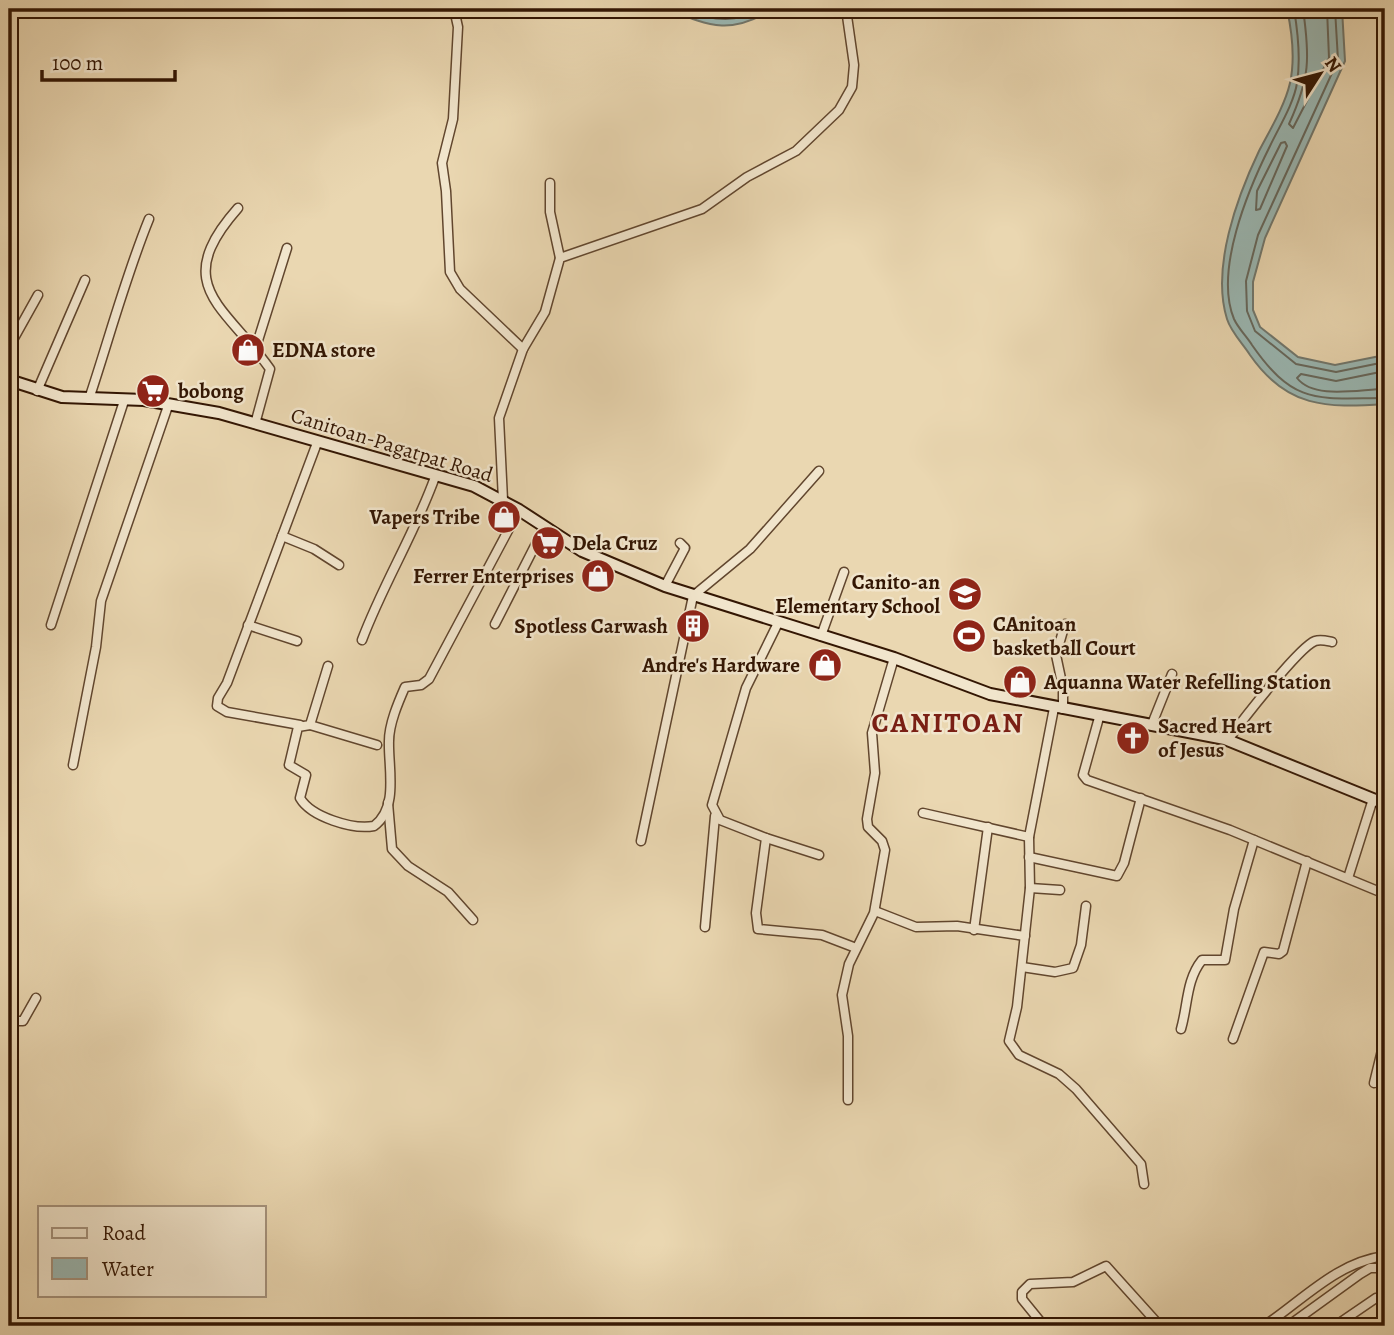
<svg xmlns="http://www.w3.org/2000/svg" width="1394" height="1335" font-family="Alegreya,serif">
	<rect width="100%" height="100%" fill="#ead7b1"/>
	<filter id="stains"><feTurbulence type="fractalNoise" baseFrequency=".00286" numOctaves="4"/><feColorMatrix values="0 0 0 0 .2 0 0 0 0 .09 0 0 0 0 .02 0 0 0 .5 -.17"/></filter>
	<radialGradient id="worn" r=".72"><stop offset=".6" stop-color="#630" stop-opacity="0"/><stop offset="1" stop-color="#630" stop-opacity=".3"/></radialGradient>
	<g fill="#9ab8b4" stroke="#71776d" stroke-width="2">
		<path d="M669,9H773C733,34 711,28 669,9Z"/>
		<path d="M1287,9H1342L1345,61L1265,238L1253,282V310L1260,327L1298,357L1335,365L1385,355V404C1326,408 1287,408 1250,355C1243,344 1231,332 1227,319C1211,268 1237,197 1259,151C1270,130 1285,105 1290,83C1295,60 1292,32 1287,9Z"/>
	</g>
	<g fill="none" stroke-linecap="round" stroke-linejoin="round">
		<g stroke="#66675c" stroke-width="2">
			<path d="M686,9C711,21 736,24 760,9"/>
			<path d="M1294,9C1298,33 1301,58 1297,83C1294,103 1279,127 1270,146C1248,190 1214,271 1234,319C1238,328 1247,337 1252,345C1295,407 1319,398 1385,398"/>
			<path d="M1303,9C1310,58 1310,78 1289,124L1293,128L1329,58L1327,9"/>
			<path d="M1335,9L1338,60L1258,235L1246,281L1247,311L1255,331L1296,364L1336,372L1385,362"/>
			<path d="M1285,142L1287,146L1260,209L1256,210L1257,191L1281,143Z"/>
			<path d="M1385,371L1336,381L1301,374L1297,378C1314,400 1360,389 1385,389"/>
		</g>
		<g stroke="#61462e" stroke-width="11">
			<g id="street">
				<path d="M454,9L458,27L453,119L442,163L446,191L450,272L460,289L523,349"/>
				<path d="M550,183V212L560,258"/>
				<path d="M238,208C169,286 225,305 270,369L255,424"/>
				<path d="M9,347L38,295"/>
				<path d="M255,350L287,248"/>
				<path d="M37,391L85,280"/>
				<path d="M89,399C109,339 125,278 149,219"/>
				<path d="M503,500L499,418L523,349L545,312L560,258L702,209L747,177L796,151L839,110L852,87L854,65L846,9"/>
				<path d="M282,536L314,549L339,565"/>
				<path d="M665,586L685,548L680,543"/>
				<path d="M778,623L746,688L712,805L720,820L766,838L756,913L758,929L822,935L856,948"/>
				<path d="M495,624L544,528"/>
				<path d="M51,625L124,401"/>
				<path d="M248,625L297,641"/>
				<path d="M821,636L844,572"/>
				<path d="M362,640C383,584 415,533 435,477"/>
				<path d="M328,666L310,725L298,727L289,765L306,775L300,798C311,817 353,830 374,826C399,808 388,767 389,741C389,724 398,703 405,687L421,685L429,679L519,510"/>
				<path d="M1054,708L1029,837L1030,888L1017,1007L1009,1041L1019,1055L1059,1074L1076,1089L1141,1164L1144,1184"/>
				<path d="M1063,709V688L1056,655L1065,624"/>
				<path d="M1100,714L1083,775L1087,780L1230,830L1385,894"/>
				<path d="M1152,724L1172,674"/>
				<path d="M300,725L227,712L217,706L218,698L227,683L317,443"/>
				<path d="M310,725L377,745"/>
				<path d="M1228,740C1241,722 1299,647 1315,641C1321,639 1327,641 1332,642"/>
				<path d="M73,765L96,647L101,601L168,406"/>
				<path d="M388,803L392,849L408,866L448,892L473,920"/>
				<path d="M923,813L1029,837"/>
				<path d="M766,838L819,855"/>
				<path d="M641,841L693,596L750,549L819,471"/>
				<path d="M1029,857L1117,876L1124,863L1141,798"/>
				<path d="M1348,878L1373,799"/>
				<path d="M1030,888L1060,890"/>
				<path d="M875,911L916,927L957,926L1025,936"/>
				<path d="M705,927L715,816"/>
				<path d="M974,930L988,827"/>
				<path d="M1022,967L1055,972L1073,968L1081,945L1086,906"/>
				<path d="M9,1021H23L36,998"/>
				<path d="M1181,1029C1188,1005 1186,980 1202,960H1225L1234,909L1254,840"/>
				<path d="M1233,1039L1264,952L1279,954L1283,951L1307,861"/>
				<path d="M1374,1083L1385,1038"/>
				<path d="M848,1100V1036L842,995L849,964L874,913L885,850L882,841L868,827L867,819L875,773L872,733L894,658"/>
				<path d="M1044,1326L1022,1299V1292L1030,1284L1073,1282L1106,1266L1160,1326"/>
				<path d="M1264,1326C1303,1300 1337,1262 1385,1256"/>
				<path d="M1288,1326L1360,1274L1370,1268H1385"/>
				<path d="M1335,1326L1376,1298L1385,1297"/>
			</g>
		</g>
		<g stroke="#331603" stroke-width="14">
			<path id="secondary" d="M9,380L62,397L144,400L219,413L474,486L519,510L582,551L665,586L894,658L990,694L1225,739L1385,804"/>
		</g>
		<use href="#street" stroke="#f1e5cc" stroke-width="8"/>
		<use href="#secondary" stroke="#f1e5cc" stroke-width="10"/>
	</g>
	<defs>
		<g id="shop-disc" transform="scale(1.75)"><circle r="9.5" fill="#8f2418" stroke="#f1e5cc"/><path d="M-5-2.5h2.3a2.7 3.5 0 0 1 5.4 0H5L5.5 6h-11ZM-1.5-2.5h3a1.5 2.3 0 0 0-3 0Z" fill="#fff"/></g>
		<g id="supermarket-disc" transform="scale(1.75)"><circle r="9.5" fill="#8f2418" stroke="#f1e5cc"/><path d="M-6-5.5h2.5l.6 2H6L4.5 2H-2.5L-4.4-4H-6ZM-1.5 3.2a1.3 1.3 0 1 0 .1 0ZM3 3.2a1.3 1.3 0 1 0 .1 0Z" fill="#fff"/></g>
		<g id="school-disc" transform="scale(1.75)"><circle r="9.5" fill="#8f2418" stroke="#f1e5cc"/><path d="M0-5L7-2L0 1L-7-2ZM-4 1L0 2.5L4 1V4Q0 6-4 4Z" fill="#fff"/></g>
		<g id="building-disc" transform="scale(1.75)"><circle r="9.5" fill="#8f2418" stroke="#f1e5cc"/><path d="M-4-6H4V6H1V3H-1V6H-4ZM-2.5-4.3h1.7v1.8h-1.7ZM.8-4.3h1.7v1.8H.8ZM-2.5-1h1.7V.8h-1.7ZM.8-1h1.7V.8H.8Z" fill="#fff"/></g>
		<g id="stadium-disc" transform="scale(1.75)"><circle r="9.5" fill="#8f2418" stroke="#f1e5cc"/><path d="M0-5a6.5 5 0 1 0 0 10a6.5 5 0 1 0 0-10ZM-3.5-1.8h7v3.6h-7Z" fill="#fff"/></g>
		<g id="church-disc" transform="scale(1.75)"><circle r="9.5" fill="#8f2418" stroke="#f1e5cc"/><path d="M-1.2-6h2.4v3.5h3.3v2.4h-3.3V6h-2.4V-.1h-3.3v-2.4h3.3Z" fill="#fff"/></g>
	</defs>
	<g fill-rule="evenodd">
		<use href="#shop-disc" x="248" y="350"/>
		<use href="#supermarket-disc" x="153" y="391"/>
		<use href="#shop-disc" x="504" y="517"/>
		<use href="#supermarket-disc" x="548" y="543"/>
		<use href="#shop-disc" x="598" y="576"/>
		<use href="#school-disc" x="965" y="594"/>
		<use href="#building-disc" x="693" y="626"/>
		<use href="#stadium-disc" x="969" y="636"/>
		<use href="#shop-disc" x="825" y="665"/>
		<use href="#shop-disc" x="1020" y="682"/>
		<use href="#church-disc" x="1133" y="738"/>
	</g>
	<g text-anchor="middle" stroke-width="5" stroke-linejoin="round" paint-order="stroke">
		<g font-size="21" font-weight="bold" fill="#331603" stroke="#f1e5cc" text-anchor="start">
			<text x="272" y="357">EDNA store</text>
			<text x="178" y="398">bobong</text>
			<text x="480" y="524" text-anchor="end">Vapers Tribe</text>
			<text x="572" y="550">Dela Cruz</text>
			<text x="574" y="583" text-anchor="end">Ferrer Enterprises</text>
			<text x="940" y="589" text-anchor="end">Canito-an<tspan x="940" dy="24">Elementary School</tspan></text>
			<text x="993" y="631">CAnitoan<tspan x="993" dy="24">basketball Court</tspan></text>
			<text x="668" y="633" text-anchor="end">Spotless Carwash</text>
			<text x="800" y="672" text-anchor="end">Andre's Hardware</text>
			<text x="1044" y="689">Aquanna Water Refelling Station</text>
			<text x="1158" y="733">Sacred Heart<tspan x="1158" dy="24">of Jesus</tspan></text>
		</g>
		<g font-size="21" fill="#331603" stroke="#f1e5cc">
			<text transform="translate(392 445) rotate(17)" y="7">Canitoan-Pagatpat Road</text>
		</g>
		<g font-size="28" font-weight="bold" letter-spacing="2" fill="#7a1f14" stroke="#f1e5cc">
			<text x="948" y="732">CANITOAN</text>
		</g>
	</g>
	<rect width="1394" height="1335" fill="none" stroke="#ead7b1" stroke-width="35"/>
	<rect x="10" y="10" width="1373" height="1314" fill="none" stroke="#331603" stroke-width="3.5"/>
	<rect x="18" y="18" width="1359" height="1300" fill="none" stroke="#331603" stroke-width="2"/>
	<rect x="38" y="1206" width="228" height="91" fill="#f1e5cc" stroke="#a5927c" stroke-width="2"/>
	<rect x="52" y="1228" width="35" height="10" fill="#f1e5cc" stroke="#a5927c" stroke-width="2"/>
	<text x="102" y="1240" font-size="21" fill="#331603">Road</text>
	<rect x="52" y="1258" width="35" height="21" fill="#9ab8b4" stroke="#a5927c" stroke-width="2"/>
	<text x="102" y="1276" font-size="21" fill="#331603">Water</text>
	<g transform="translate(1320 74) rotate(54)" stroke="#f1e5cc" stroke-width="5" paint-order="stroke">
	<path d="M0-5L12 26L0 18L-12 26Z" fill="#331603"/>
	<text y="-10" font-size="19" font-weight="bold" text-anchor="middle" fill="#331603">N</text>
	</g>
	<path d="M42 70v10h133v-10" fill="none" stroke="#331603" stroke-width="3.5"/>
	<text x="52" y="70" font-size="21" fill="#331603" stroke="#f1e5cc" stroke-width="5" paint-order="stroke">100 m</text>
	<rect width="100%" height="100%" filter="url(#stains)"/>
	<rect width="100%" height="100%" fill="url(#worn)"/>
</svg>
